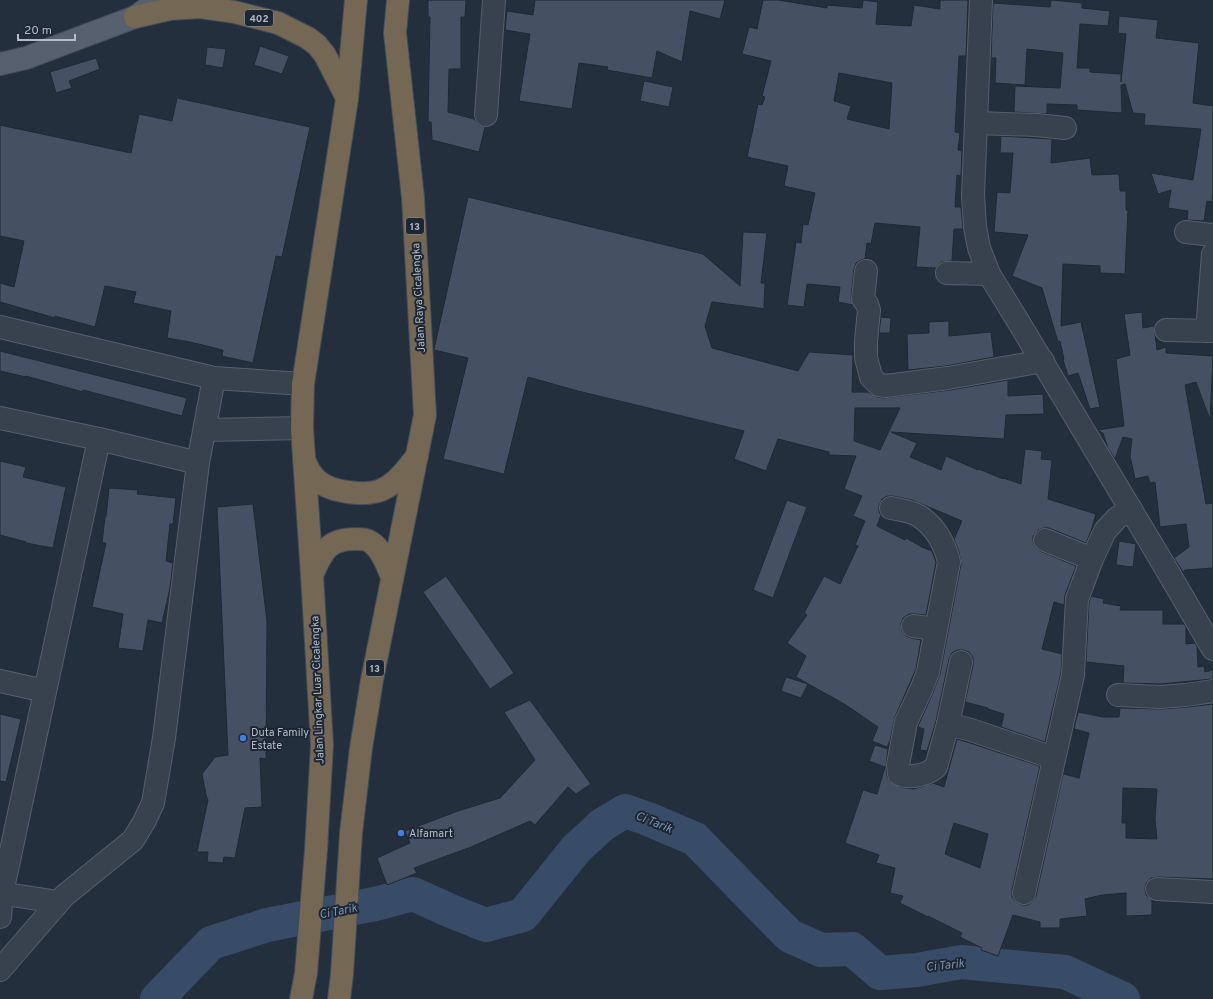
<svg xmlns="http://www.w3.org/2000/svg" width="1213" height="999" font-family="Overpass,sans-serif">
	<rect width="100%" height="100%" fill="#242f3e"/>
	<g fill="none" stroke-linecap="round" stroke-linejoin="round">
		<path stroke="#394c67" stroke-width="34" d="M157,999L211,943L267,925L375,904L413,894L453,912L486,925L523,915L576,849L602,825L625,811L648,819L695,839L765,911L790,936L821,950L852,949L880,973L917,970L961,962L1065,972L1123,999"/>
	</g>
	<g fill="#455162" stroke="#1f2835" fill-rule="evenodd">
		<path d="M428,0H466L465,17H461V69H449L448,112L474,119L479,125L485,127L479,152L432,140L431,122H428L430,17H428Z"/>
		<path d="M535,0H725L720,19L690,11L682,62L657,51L652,78L607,70L608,67L579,63L572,109L519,101L530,34L505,30L507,11L533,15Z"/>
		<path d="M763,0H778L827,8V5L862,8L863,0L878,2L876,24L911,26L914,5L940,9V0H968L966,56H959L955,132L960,133L958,150L962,151L961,176L957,175L955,207H961L963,229H954L952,261L941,262L936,268L916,267L920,227L875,223L871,244L867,243L865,259L861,260L856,263L854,269L851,298L853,305L838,302L840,287L807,284L804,307L787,305L796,242L801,243L803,224L808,225L815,193L784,186L788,166L747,157L758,104L762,105L765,97L762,96L771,61L742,54L749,27L757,29ZM839,73L892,83L889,129L847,119L851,106L834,101Z"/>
		<path d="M1051,0L1082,3V8L1110,11L1108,26L1080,24L1077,68H1090V72L1121,74V82L1126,34L1118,33L1119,16L1158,20L1156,38L1199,43L1193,103L1213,106V193L1212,202L1207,201L1204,221L1187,220L1188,211L1168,208L1171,190L1158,194L1151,173L1193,180L1201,129L1144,125L1145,114L1133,113L1125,84L1121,85L1122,113L1077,110V105L1047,104V114L1014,112L1015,86L1060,88L1063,53L1027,49L1025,85L995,83L996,58H991L993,3L1050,7Z"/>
		<path d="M260,46L289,56L282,74L254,65Z"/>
		<path d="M207,47L226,49L223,68L205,65Z"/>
		<path d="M96,58L100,69L69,81L72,88L56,93L50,72Z"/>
		<path d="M644,81L673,87L669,107L640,101Z"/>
		<path d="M177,98L310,127L282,257L276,256L253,363L222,356L223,350L190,342L167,338L171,311L133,303L136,292L105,286L95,327L55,316V318L0,302V283L14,287L24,241L0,236V125L131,153L139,114L172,121Z"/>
		<path d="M1001,136L1052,139L1051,163L1090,158L1092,175L1119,174L1120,191H1126V210H1128L1125,274L1100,273V266L1063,264L1061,326L1081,322L1100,407L1090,409L1078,373L1068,376L1063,360L1064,359L1060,341L1058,342L1042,288L1012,276L1028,235L994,232L997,192L1010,193L1013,153H1000Z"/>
		<path d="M468,197L703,254L740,286L743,232L767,233L761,283H765L764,307L766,309L712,302L705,326L712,348L798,371L809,352L853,355L852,392H868L877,397L884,398L950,390L1008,380V396L1043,394L1044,414L1006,415L1004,439L891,432L917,443L910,457L941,470L946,456L978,470L979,469L1003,479V478L1021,484L1025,449L1042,451L1041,459L1052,460L1048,499L1096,514L1091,531L1086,543L1049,528H1044L1038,530L1033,536V541L1035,547L1040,551L1076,566L1065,595L1064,605L1054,602L1042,649L1062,654L1061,673L1045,742L1001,727L1004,714L988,709V708L965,702L973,665V658L969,652L963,650H957L952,653L949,659L936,721L927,751L920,750L924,729L918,727V726L932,695L940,674L961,564L959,552L954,539L962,521L912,500L893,496H887L882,499L879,506V512L881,515L877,526L905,540L906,538L922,547L932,551L936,562L926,615L915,614H909L903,618L901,624L902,631L906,636L911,638L921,640L916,669L895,717L890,741L887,747L872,741L878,727L846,705L796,677L806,656L787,643L807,615L804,613L824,576L840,584L858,546L855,545L865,521L853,516L862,496L844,489L856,456L829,455V452L778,439L766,471L734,459L744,431L578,391L528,377L504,474L443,459L468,358L434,350V349ZM855,408H900L880,450L854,441Z"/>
		<path d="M1142,312L1143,328L1154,326L1157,350L1166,347V353L1213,356L1210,420L1196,382L1185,385L1206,504L1213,503V568L1185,570L1183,572L1174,558L1189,547L1186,524L1160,527L1155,482L1150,483L1148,476L1135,479L1130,456L1132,439L1123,437L1115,459L1108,448L1103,433L1099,431L1098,430L1124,426L1116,359L1130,355L1124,314Z"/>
		<path d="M881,317L891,318L890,333H879Z"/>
		<path d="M949,321V336L991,332L994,357L946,366L908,370L907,334L929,333V322Z"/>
		<path d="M0,351L187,398L182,416L83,390V392L26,376V377L0,371Z"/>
		<path d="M0,461L26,467L23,477L66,487L53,548L26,543V542L0,535Z"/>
		<path d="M109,488L138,490L137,494L176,498L173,524H170L166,561L173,563L170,588L162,623L148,620L143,651L118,648L123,614L92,607L106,543H102L105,517H106Z"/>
		<path d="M787,500L807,507L773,598L753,590Z"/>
		<path d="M253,504L267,621L266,759L260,758L262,807L245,808L235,858L224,857L223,863L207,862L208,852H197L208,800L206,795L202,774L215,757L228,755L217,507Z"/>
		<path d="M1119,541L1136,544L1133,567L1116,565Z"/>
		<path d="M446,576L514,673L490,689L423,592Z"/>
		<path d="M1091,596L1104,599L1103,603L1121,606L1120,610H1163V624H1184L1186,627V644L1195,643L1197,646L1198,667L1204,666L1205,672L1213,670V679L1160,684L1123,683L1124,666L1086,662L1089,602Z"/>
		<path d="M786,677L808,684L801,698L781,691Z"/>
		<path d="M530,700L591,784L576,794L568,787L535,825L530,821L471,847L414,868L417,873L387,885L377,858L410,843L405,831L458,811L500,798L535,760L504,712Z"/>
		<path d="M1213,704V879L1158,877L1151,878L1146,883L1145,889L1146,895L1152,900V915L1126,916V893L1102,895L1085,899L1087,916L1060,919V928H1040V922L1013,915L998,956L981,950L982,948L960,937L962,933L928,916V917L900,903L903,896L890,893L895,868L876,863L879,855L845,843L863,790L877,794L885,767L869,761L875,745L888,749L886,766L887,776L890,782L900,787L913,789L921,787L933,783L944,787L957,739L967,742L1040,766L1012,890V897L1016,902L1022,905H1028L1033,901L1036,896L1063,774L1079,778L1089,733L1074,729L1078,712L1103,717H1119L1120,708L1161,709L1188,707ZM1123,788L1157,789L1155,819L1157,839L1126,838V823H1122ZM954,823L988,834L980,868L945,854Z"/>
		<path d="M0,714L21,719L6,782L0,781Z"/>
	</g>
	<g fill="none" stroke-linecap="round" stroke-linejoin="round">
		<g stroke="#565f6c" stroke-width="24">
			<g id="minor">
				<path d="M981,0L973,195L975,227L979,248L989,274L1018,321L1161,560L1213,649"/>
				<path d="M486,115L494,0"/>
				<path d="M977,123L1036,125L1065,128"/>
				<path d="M1186,232L1213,235"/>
				<path d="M866,271L863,299L867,304L869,310L866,341V358L869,369L871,377L879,385L886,386L948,378L1043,361"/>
				<path d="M947,273L989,274"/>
				<path d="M0,327L214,378L303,384"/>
				<path d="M1166,330L1213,331"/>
				<path d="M1207,331L1213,254"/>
				<path d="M0,418L99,439L198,463"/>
				<path d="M205,430L302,428"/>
				<path d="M891,508C900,510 911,511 919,516C935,526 945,544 949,562L928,672L921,690L906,722L898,765L899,774C910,779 927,775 936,767L948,724L961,662"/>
				<path d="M1045,540L1092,559"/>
				<path d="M913,626L936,629"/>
				<path d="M0,681L45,691"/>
				<path d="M1118,695L1160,697L1186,695L1213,691"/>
				<path d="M948,724L971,730L1054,758"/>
				<path d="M1157,889L1213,892"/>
				<path d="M0,893L58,902"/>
				<path d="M1024,893L1073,675L1077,599L1092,559L1105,531L1117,518L1131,509"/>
				<path d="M0,917L2,893L99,439"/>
				<path d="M0,970L64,896L133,840L144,822L153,803L164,738L198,463L214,378"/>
			</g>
		</g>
		<g stroke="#414a57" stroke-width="24">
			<path id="major" d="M0,64L26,58L135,17L159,0"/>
		</g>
		<g stroke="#434c59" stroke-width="24">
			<g id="highway">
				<path d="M135,17L170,9L200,7L234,12L278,23L308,38L317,45L325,55L347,98"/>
				<path d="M304,459C307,467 310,474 317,480C331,493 371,498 387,487C400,480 408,467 417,456"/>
				<path d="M312,575C322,553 327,539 355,539C361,539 368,539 372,543C383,551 387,566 392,577"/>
				<path d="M301,999L306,973L316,850L322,745L312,575L302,428L303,384L347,99L356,0"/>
				<path d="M339,999L342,974L351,833L361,748L372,680L425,415L413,198L395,33L398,0"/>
			</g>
		</g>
		<use href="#minor" stroke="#38414e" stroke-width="22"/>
		<use href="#major" stroke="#56606e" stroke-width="22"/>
		<use href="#highway" stroke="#746855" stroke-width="22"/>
	</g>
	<g fill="#3f7fe0" stroke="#1d2633" stroke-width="1.5">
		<circle cx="243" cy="738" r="4"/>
		<circle cx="401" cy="833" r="4"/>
	</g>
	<g text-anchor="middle" stroke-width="4" stroke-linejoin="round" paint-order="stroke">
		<g fill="#1d2633" stroke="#878f9c" stroke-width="1">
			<rect x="245" y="10" width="28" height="16" rx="3"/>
			<rect x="406" y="218" width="18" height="16" rx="3"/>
			<rect x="366" y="660" width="18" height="16" rx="3"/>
		</g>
		<g font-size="10" font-weight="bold" fill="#b4bcc9">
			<text x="259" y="22">402</text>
			<text x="415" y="230">13</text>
			<text x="375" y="672">13</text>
		</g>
		<g font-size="11" fill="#b4bcc9" stroke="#1d2633">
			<text transform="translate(418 298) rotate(-93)" y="4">Jalan Raya Cicalengka</text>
			<text transform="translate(317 690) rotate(-92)" y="4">Jalan Lingkar Luar Cicalengka</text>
		</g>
		<g font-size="11" fill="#b4bcc9" stroke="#1d2633" text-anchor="start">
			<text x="251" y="736">Duta Family<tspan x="251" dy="13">Estate</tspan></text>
			<text x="409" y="837">Alfamart</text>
		</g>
		<g font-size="12" font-style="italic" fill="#7c92b1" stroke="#1d2633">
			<text transform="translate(654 822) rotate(22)" y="4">Ci Tarik</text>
			<text transform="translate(338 911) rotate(-11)" y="4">Ci Tarik</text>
			<text transform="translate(945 965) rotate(-6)" y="4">Ci Tarik</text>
		</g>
	</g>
	<path d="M18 34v6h57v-6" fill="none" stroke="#b4bcc9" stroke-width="2"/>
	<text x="24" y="34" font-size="12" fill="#b4bcc9" stroke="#1d2633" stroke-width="3" paint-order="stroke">20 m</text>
</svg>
